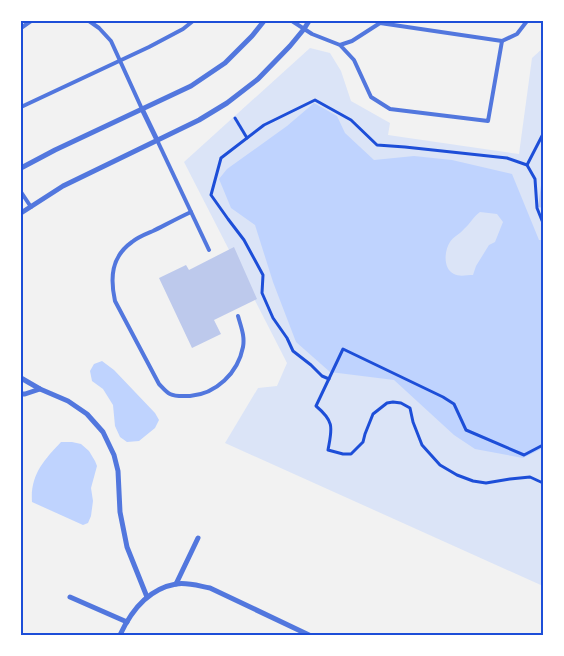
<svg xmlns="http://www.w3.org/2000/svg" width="564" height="656" font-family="'Fira Sans Condensed',sans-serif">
	<rect width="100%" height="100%" fill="#f2f2f2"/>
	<path fill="#dbe4f7" d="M310,48L330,53L341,71L351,101L390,123L388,135L519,154L532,58L543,48V586L225,443L258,388L277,386L287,363L184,162Z"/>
	<g fill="#bfd3fe" fill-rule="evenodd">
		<path d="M314,103L337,116L345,133L374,160L414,156L452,160L512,174L539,240H543V448L523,458L475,449L454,435L394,380L330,372L296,342L273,282L255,225L231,208L219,179L227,169L287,126ZM480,212L497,214L503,222L495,242L489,245L476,266L473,275C467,275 459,277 454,274C443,269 444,251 450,242C453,237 460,234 464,229C470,224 473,217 480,212Z"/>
		<path d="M102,361L114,370L155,413L159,420L155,428L139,441L127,442L120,437L115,426L113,405L103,389L92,381L90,371L94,364Z"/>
		<path d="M61,442H72L81,444L89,451L95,461L97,466L91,488L93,501L91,516L88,523L83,525L32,502C30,475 44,460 61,442Z"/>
	</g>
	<g fill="#bdc9ec">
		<path d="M542,178H543V208L538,207Z"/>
		<path d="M234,247L257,299L214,320L221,334L192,348L159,278L186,265L189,270Z"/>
	</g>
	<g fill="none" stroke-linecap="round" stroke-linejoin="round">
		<g stroke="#1d4ed8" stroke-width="3">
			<path d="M235,118L247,138"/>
			<path d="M527,165L543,134"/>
			<path d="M329,379L322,376L311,365L293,351L287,338L273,318L262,293L263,275L244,240L228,219L211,195L221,158L264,125L315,100L351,120L377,145L405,147L507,158L527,165L535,179L537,208L543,223"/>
			<path d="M543,445L524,455L466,430L454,404L443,397L343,349L316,406C335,422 332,428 328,450L343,454H351L363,442L365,434L373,414L387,403L393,402L401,403L410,408L413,422L422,445L440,465L457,475L473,481L486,483L510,479L530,477L543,483"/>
		</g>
		<g stroke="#5277de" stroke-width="4">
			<path d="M89,21L99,28L111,41L142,109"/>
			<path d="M292,21L312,34L340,45L354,60L371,97L390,109L488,121L502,41L380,23L352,41L340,45"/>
			<path d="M21,28L31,21"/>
			<path d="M502,41L517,34L527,21"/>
			<path d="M21,107L149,47L183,29L193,21"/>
			<path d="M157,140L209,250"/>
			<path d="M21,192L31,207"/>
			<path d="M191,212C178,218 165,225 153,231C146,234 138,237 132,242C111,257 110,278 115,301L159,384C162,387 166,392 170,394C176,397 183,396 190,396C216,394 238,373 243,347C245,336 241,327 238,316"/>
		</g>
		<g stroke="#5277de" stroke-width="5">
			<path d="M142,109L157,140"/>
			<path d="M21,168L55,150L191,86L225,63L252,36L264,21"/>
			<path d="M21,213L63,186L199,120L227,103L258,79L290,46L304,29L309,21"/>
			<path d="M21,378L40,389L68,401L87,414L103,432L114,455L118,471L120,512L127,547L147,597"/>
			<path d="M21,394H25L40,389"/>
			<path d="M176,584L198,538"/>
			<path d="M70,597L127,622"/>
			<path d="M120,635C131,611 148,589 176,584C187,582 199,586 210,588L309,635"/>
		</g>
	</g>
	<rect width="564" height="656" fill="none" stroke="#ffffff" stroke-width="45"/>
	<rect x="22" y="22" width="520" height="612" fill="none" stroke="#1d4ed8" stroke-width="2"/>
</svg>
